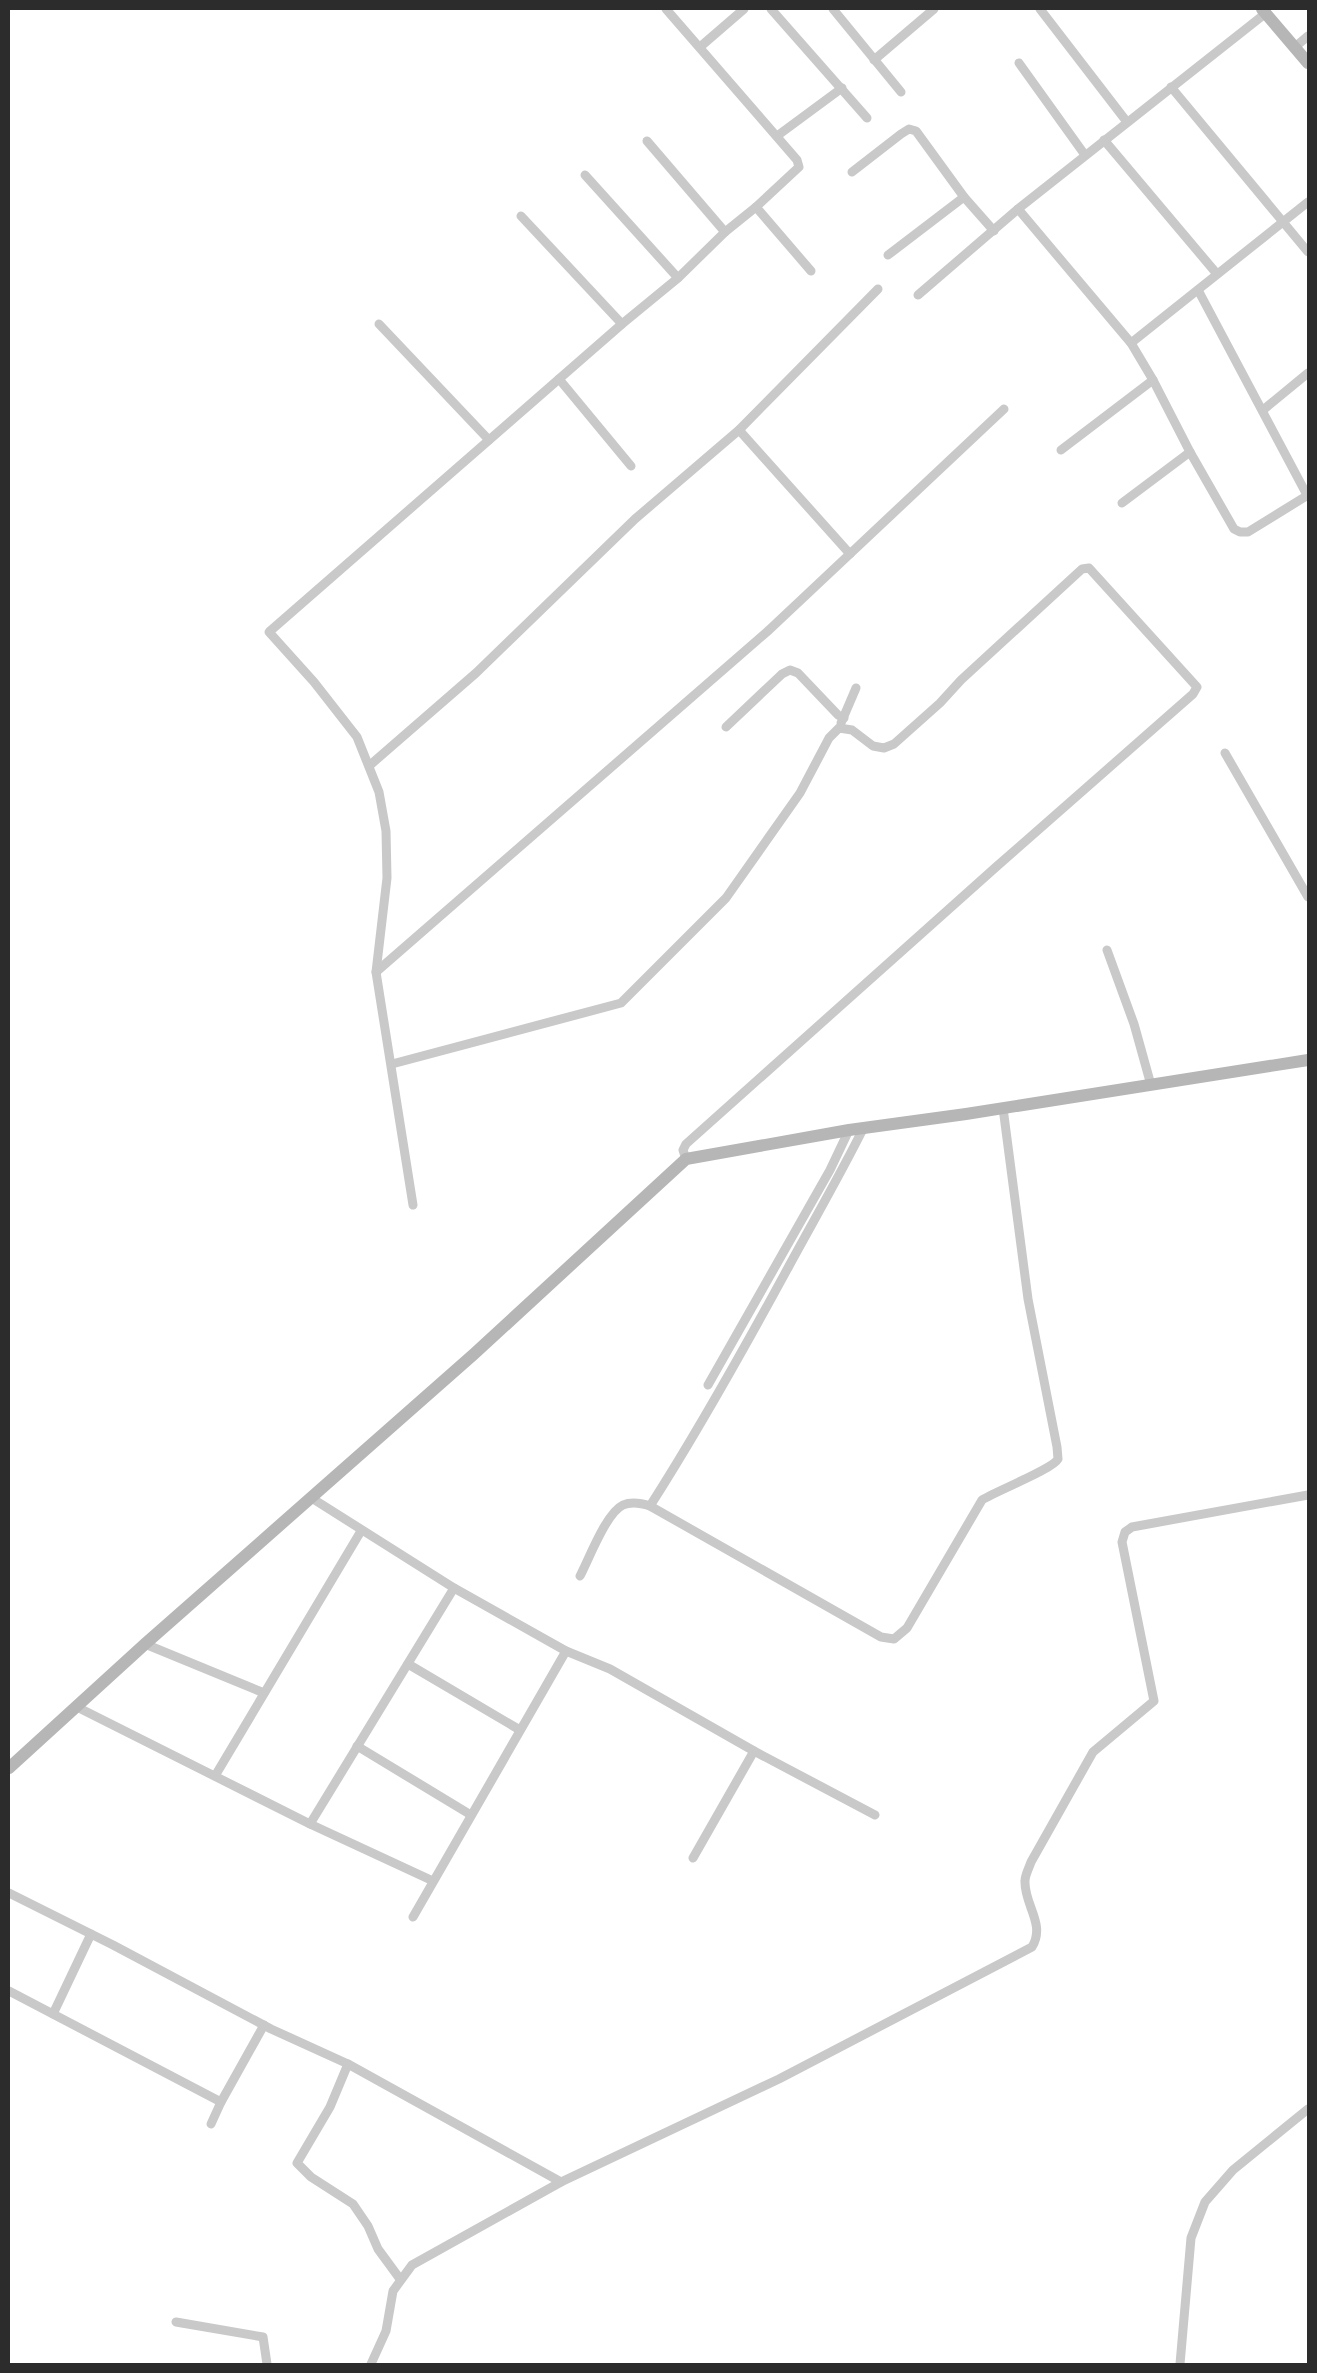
<svg xmlns="http://www.w3.org/2000/svg" width="1317" height="2373" font-family="Roboto,sans-serif">
	<rect width="100%" height="100%" fill="#fff"/>
	<g fill="none" stroke-linecap="round" stroke-linejoin="round">
		<g stroke="#c9c9c9" stroke-width="9">
			<path d="M771,9L867,118"/>
			<path d="M833,9L901,92"/>
			<path d="M1040,9L1127,122"/>
			<path d="M700,47L744,9"/>
			<path d="M1295,47L1308,36"/>
			<path d="M874,60L934,9"/>
			<path d="M1019,63L1085,155"/>
			<path d="M1171,87L1308,252"/>
			<path d="M777,136L842,88"/>
			<path d="M1104,140L1217,274"/>
			<path d="M647,141L725,232"/>
			<path d="M852,172L901,134L909,129L916,131L964,197L994,231"/>
			<path d="M585,175L678,278"/>
			<path d="M756,207L811,271"/>
			<path d="M1018,209L1131,343L1153,380L1190,452L1234,529L1240,532H1248L1308,495"/>
			<path d="M521,216L622,324"/>
			<path d="M888,255L964,197"/>
			<path d="M1198,290L1308,497"/>
			<path d="M918,295L1018,209L1266,13"/>
			<path d="M379,324L489,440"/>
			<path d="M1131,343L1308,202"/>
			<path d="M559,379L631,466"/>
			<path d="M1263,410L1308,373"/>
			<path d="M739,430L850,554"/>
			<path d="M1061,450L1153,380"/>
			<path d="M1122,503L1190,452"/>
			<path d="M841,723L856,688"/>
			<path d="M726,727L782,674L790,670L798,673L838,715L844,718"/>
			<path d="M1225,753L1308,897"/>
			<path d="M369,766L476,673L635,519L739,430L878,289"/>
			<path d="M1107,950L1134,1024L1151,1085"/>
			<path d="M376,972L769,630L1004,409"/>
			<path d="M392,1064L621,1003L726,898L800,793L829,738L839,728L852,730L873,746L884,748L894,744L940,703L961,680L1082,569L1089,568L1197,687L1193,694L996,867L686,1144L683,1150L686,1159"/>
			<path d="M413,1205L376,972L387,878L386,831L379,792L357,737L314,682L269,632L622,324L678,278L725,232L756,207L799,167L797,160L666,9"/>
			<path d="M708,1385L830,1170L849,1130"/>
			<path d="M310,1497L454,1588L566,1651L610,1669L754,1751L875,1815"/>
			<path d="M650,1506C700,1428 745,1347 789,1266C814,1220 840,1175 863,1129"/>
			<path d="M580,1576C589,1559 606,1513 623,1505C632,1501 641,1503 650,1506L881,1637L894,1639L907,1628L982,1500C996,1491 1053,1469 1058,1459L1057,1447L1028,1299L1003,1108"/>
			<path d="M145,1644L264,1693"/>
			<path d="M408,1664L520,1730"/>
			<path d="M77,1707L310,1824L433,1881"/>
			<path d="M357,1746L471,1815"/>
			<path d="M215,1776L361,1531"/>
			<path d="M310,1824L454,1588"/>
			<path d="M693,1858L754,1751"/>
			<path d="M9,1893L113,1945L271,2029L348,2064L561,2182L412,2265L393,2291L386,2331L371,2364"/>
			<path d="M413,1917L566,1651"/>
			<path d="M9,1991L221,2102L264,2025"/>
			<path d="M53,2014L91,1934"/>
			<path d="M348,2064L330,2107L297,2163L311,2177L353,2204L368,2226L378,2249L400,2279"/>
			<path d="M211,2124L221,2102"/>
			<path d="M561,2182L779,2079L1032,1947C1046,1924 1024,1905 1025,1881C1025,1875 1029,1868 1031,1862L1093,1752L1154,1701L1122,1542L1125,1532L1132,1527L1308,1495"/>
			<path d="M176,2322L263,2337L267,2364"/>
			<path d="M1180,2364L1191,2238L1205,2202L1233,2170L1308,2109"/>
		</g>
		<g stroke="#b6b6b6" stroke-width="12">
			<path d="M1262,9L1308,63"/>
			<path d="M9,1768L145,1644L474,1354L686,1159L849,1130L966,1114L1308,1060"/>
		</g>
	</g>
	<rect width="1317" height="2373" fill="none" stroke="#2c2c2c" stroke-width="20"/>
</svg>
